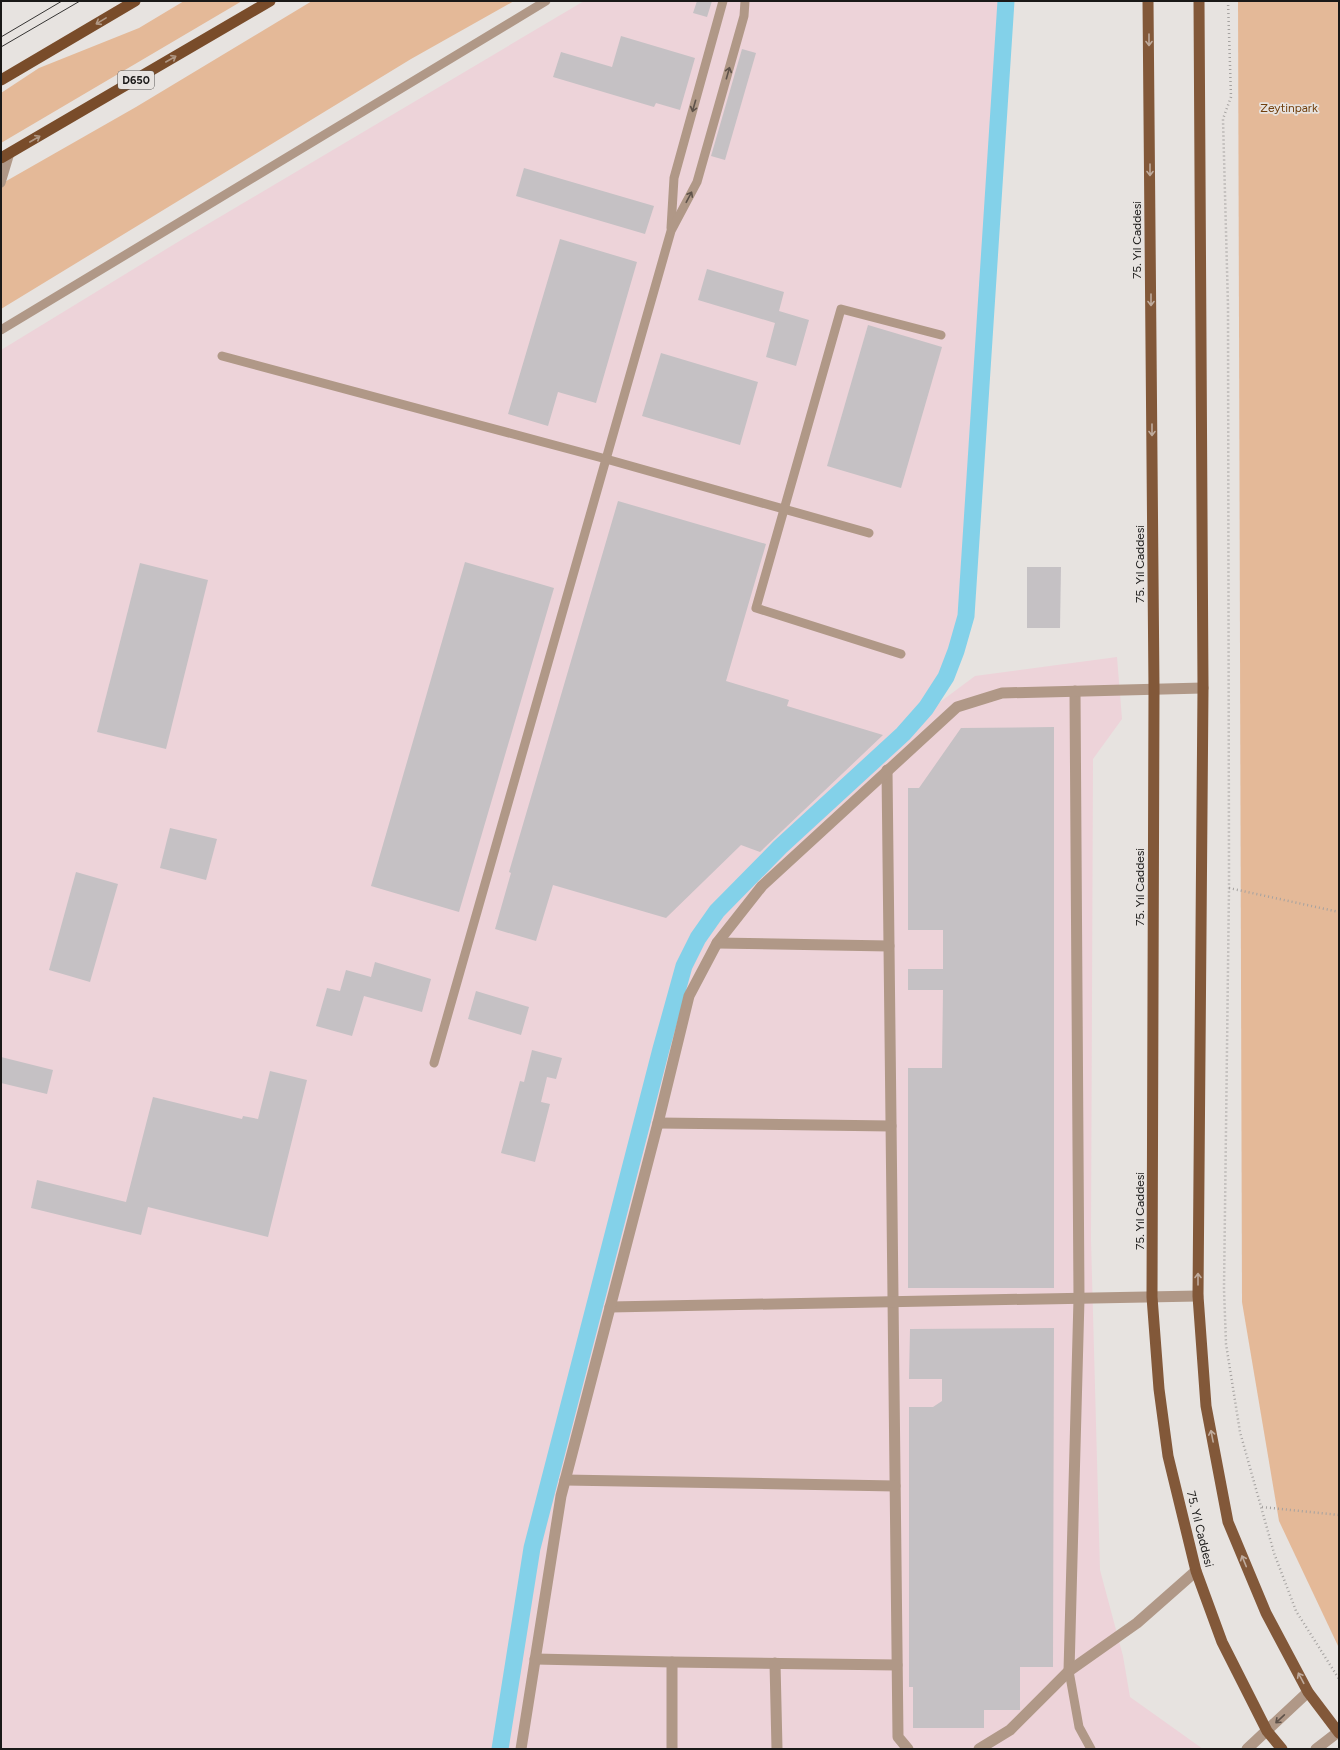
<svg xmlns="http://www.w3.org/2000/svg" width="1340" height="1750" font-family="Figtree,sans-serif">
	<rect width="100%" height="100%" fill="#e7e3e0"/>
	<path fill="#edd3d9" d="M584,1H1006L960,646L932,708L975,676L1117,657L1122,719L1093,759L1091,1240L1100,1570L1123,1656L1130,1697L1203,1749H1V350L186,237Z"/>
	<g fill="#e4b998">
		<path d="M184,1H242L1,143V93L39,68L139,28Z"/>
		<path d="M312,1H514L411,59L1,309V184L136,107Z"/>
		<path d="M1238,1H1339V1648L1279,1521L1242,1302Z"/>
	</g>
	<g fill="none" stroke-linecap="round" stroke-linejoin="round">
		<path stroke="#83d1e9" stroke-width="17" d="M500,1749L532,1548L661,1049L684,966L698,938L717,911L780,847L903,734L926,708L946,677L956,651L966,616L1006,1"/>
	</g>
	<g fill="#c5c1c4">
		<path d="M697,1H712L707,17L693,13Z"/>
		<path d="M621,36L695,58L680,110L656,103L654,107L553,77L561,52L612,67Z"/>
		<path d="M742,49L756,53L725,160L711,156Z"/>
		<path d="M524,168L654,206L645,234L516,196Z"/>
		<path d="M560,239L637,262L596,403L558,392L548,426L508,414Z"/>
		<path d="M707,269L784,292L779,311L809,320L796,366L766,357L775,323L698,300Z"/>
		<path d="M868,325L942,347L901,488L827,466Z"/>
		<path d="M661,353L758,382L740,445L642,416Z"/>
		<path d="M618,501L766,544L726,681L789,700L787,706L883,735L760,852L741,845L666,918L553,885L536,941L495,929L511,873L509,872Z"/>
		<path d="M465,562L554,588L459,912L371,886Z"/>
		<path d="M140,563L208,580L166,749L97,732Z"/>
		<path d="M1027,567H1061L1060,628H1027Z"/>
		<path d="M1054,727V1288H908V1068H942L943,990H908V969H943V930H908V788H919L961,728Z"/>
		<path d="M170,828L217,839L206,880L160,868Z"/>
		<path d="M76,872L118,884L90,982L49,970Z"/>
		<path d="M375,962L431,979L422,1012L364,996L352,1036L316,1026L327,988L340,991L346,970L371,977Z"/>
		<path d="M476,991L529,1007L521,1035L468,1019Z"/>
		<path d="M532,1050L562,1058L556,1079L547,1077L541,1102L550,1104L535,1162L501,1153L520,1081L524,1082Z"/>
		<path d="M1,1057L53,1070L47,1094L1,1083Z"/>
		<path d="M270,1071L307,1080L268,1237L148,1207L141,1235L31,1208L37,1180L126,1202L153,1097L242,1119L243,1116L258,1119Z"/>
		<path d="M1054,1328L1053,1667H1020V1710H984V1728H913V1687H909V1407H933L942,1401V1379H909L910,1329Z"/>
	</g>
	<g fill="none" stroke-linecap="round" stroke-linejoin="round">
		<g stroke="#a5a2a0" stroke-width="2.5" stroke-dasharray="1 3" stroke-linecap="butt">
			<path d="M1228,1L1231,97L1223,119L1228,306L1229,888L1224,1289L1226,1344L1240,1432L1274,1553L1296,1611L1339,1679"/>
			<path d="M1229,888L1339,912"/>
			<path d="M1262,1507L1339,1515"/>
		</g>
		<g stroke="#b09887" stroke-width="9">
			<path d="M1,183L10,153"/>
			<path d="M671,228L674,178L723,1"/>
			<path d="M1,330L546,1"/>
			<path d="M222,356L606,459L869,533"/>
			<path d="M901,654L756,608L841,309L941,335"/>
			<path d="M434,1063L671,231L697,182L744,16L745,1"/>
			<path d="M1069,1671L1079,1727L1091,1749"/>
		</g>
		<g stroke="#b09887" stroke-width="11">
			<path d="M887,770L898,1737L908,1749"/>
			<path d="M717,943L889,946"/>
			<path d="M658,1123L891,1126"/>
			<path d="M610,1307L1198,1296"/>
			<path d="M565,1480L895,1486"/>
			<path d="M535,1659L672,1662L897,1665"/>
			<path d="M672,1662V1749"/>
			<path d="M775,1663L777,1749"/>
			<path d="M1069,1671L1079,1299L1075,691"/>
			<path d="M521,1749L561,1496L658,1123L689,996L717,943L762,886L957,707L1002,693L1203,688"/>
			<path d="M979,1749L1010,1730L1069,1671L1137,1623L1196,1571"/>
			<path d="M1247,1749L1308,1692"/>
			<path d="M1316,1749L1338,1732"/>
		</g>
		<g stroke="#825839" stroke-width="11">
			<path d="M1148,1L1154,689L1152,1297L1159,1389L1168,1456L1196,1571L1222,1642L1267,1731L1282,1749"/>
			<path d="M1199,1L1203,688L1198,1296L1206,1406L1228,1522L1266,1613L1308,1692L1339,1733"/>
		</g>
		<g stroke="#794c2a" stroke-width="11">
			<path d="M1,80L135,1"/>
			<path d="M1,158L270,1"/>
		</g>
		<g stroke="#353433" stroke-width="1">
			<path d="M1,37L62,1"/>
			<path d="M1,47L80,1"/>
		</g>
	</g>
	<defs><path id="oneway-shaft" d="M-6 0H5M1.5-3L5.5 0L1.5 3" fill="none" stroke-width="1.6" stroke-linecap="round" stroke-linejoin="round"/></defs>
	<g stroke="#b09885">
		<use href="#oneway-shaft" transform="translate(101 21) rotate(149)"/>
		<use href="#oneway-shaft" transform="translate(171 59) rotate(-30)"/>
		<use href="#oneway-shaft" transform="translate(35 139) rotate(-30)"/>
	</g>
	<g stroke="#bfab9d">
		<use href="#oneway-shaft" transform="translate(1149 40) rotate(90)"/>
		<use href="#oneway-shaft" transform="translate(1150 170) rotate(90)"/>
		<use href="#oneway-shaft" transform="translate(1151 300) rotate(90)"/>
		<use href="#oneway-shaft" transform="translate(1152 430) rotate(90)"/>
		<use href="#oneway-shaft" transform="translate(1198 1279) rotate(-90)"/>
		<use href="#oneway-shaft" transform="translate(1212 1436) rotate(-101)"/>
		<use href="#oneway-shaft" transform="translate(1244 1561) rotate(-112)"/>
		<use href="#oneway-shaft" transform="translate(1301 1678) rotate(-118)"/>
	</g>
	<g stroke="#5e524a">
		<use href="#oneway-shaft" transform="translate(728 73) rotate(-74)"/>
		<use href="#oneway-shaft" transform="translate(694 106) rotate(106)"/>
		<use href="#oneway-shaft" transform="translate(689 197) rotate(-62)"/>
		<use href="#oneway-shaft" transform="translate(1280 1719) rotate(137)"/>
	</g>
	<g text-anchor="middle" stroke-width="3.5" stroke-linejoin="round" paint-order="stroke">
		<rect fill="#e7e3e0" stroke="#585654" stroke-width="1" x="118" y="71" width="36" height="18" rx="3"/>
		<g font-size="11" font-weight="bold" fill="#1a1918">
			<text x="136" y="84">D650</text>
		</g>
		<g font-size="12" fill="#71400e" stroke="#e7e3e0">
			<text x="1289" y="112">Zeytinpark</text>
		</g>
		<g font-size="12" fill="#1a1918" stroke="#e7e3e0">
			<text transform="translate(1137 240) rotate(-90)" y="4">75. Yıl Caddesi</text>
			<text transform="translate(1140 564) rotate(-90)" y="4">75. Yıl Caddesi</text>
			<text transform="translate(1140 887) rotate(-90)" y="4">75. Yıl Caddesi</text>
			<text transform="translate(1140 1211) rotate(-90)" y="4">75. Yıl Caddesi</text>
			<text transform="translate(1200 1529) rotate(76)" y="4">75. Yıl Caddesi</text>
		</g>
	</g>
	<rect width="1340" height="1750" fill="none" stroke="#1a1918" stroke-width="4"/>
</svg>
